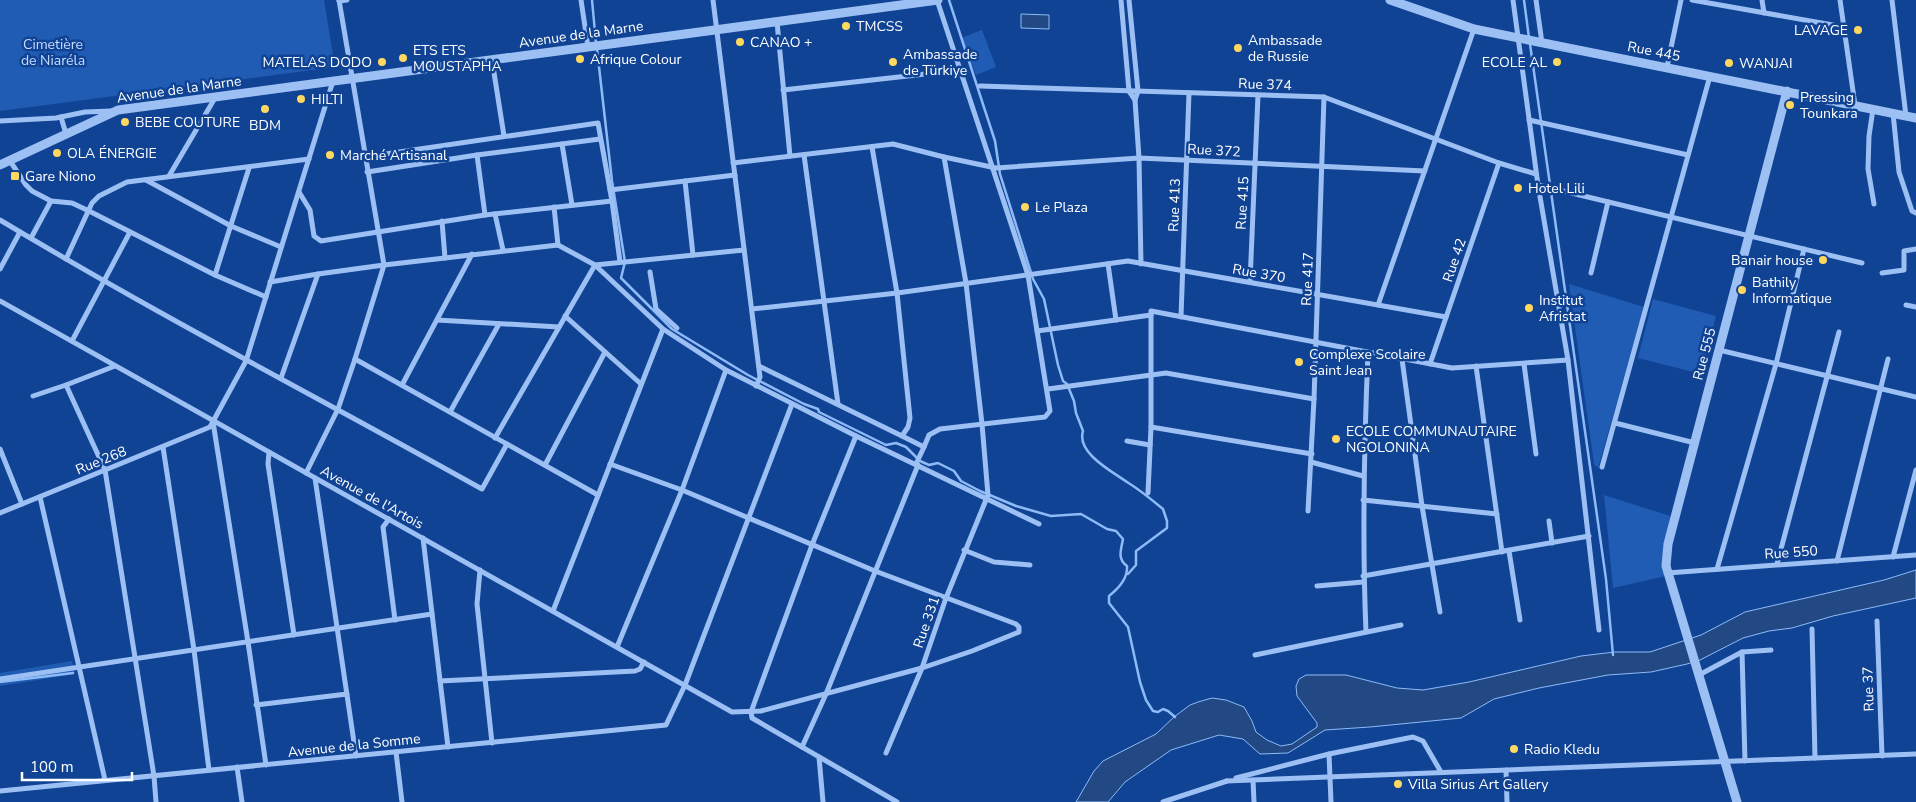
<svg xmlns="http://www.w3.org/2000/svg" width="1916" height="802" font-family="'Nunito Sans',sans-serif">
	<rect width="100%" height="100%" fill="#104394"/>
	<g fill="#215cb4">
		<path d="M0,0H324L335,67L0,111Z"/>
		<path d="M982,30L996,67L976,75L961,38Z"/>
		<path d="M1569,284L1644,307L1598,468L1594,464Z"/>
		<path d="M1653,299L1716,316L1701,374L1638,358Z"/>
		<path d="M1604,495L1670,516L1666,576L1613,588Z"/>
		<path d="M72,661L75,674L0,686V673Z"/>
	</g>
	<g fill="#234985" stroke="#8ebaf7">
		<path d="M1021,14L1049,15V29L1021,28Z"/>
		<path d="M1916,570V598L1833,616L1792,628L1769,631L1743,638L1700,660L1687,664L1651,672L1608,675L1539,688L1494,699L1461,718L1370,727L1325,730L1288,753L1260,754L1243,739L1219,735L1171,750L1125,782L1108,802H1076L1094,771L1103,761L1156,734L1174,717L1190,705L1198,702L1212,698L1226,700L1244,707L1252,721L1256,732L1267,740L1281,746L1292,744L1317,727V723L1297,696L1296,686L1299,679L1306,675H1346L1397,688L1423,690L1469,682L1581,656L1615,652H1650L1701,635L1745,612L1884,580Z"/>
	</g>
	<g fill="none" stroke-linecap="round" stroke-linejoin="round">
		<g stroke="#8ebaf7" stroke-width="2.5">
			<path d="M592,0L596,43"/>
			<path d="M949,0L995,141L1000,174L1033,279L1044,299L1058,365L1063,381L1067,384L1074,401L1076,413L1083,431C1076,453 1113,472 1127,482C1140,490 1151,499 1163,509L1167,521V528L1136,551V565L1128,574"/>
			<path d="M1524,0L1529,38"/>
			<path d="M1530,44L1606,579L1613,655"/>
			<path d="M597,49L612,181L625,262L621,278L672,329L748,375L804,404L818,409L819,412L886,445L896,443L906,447L920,461L929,465L938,463L954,471L961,481L980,491L1016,506L1051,516L1081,514L1107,529L1116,531L1123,539C1121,550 1117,559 1127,566C1128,578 1118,589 1109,596V603L1128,627L1140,682L1146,700L1153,711L1158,712L1163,709L1168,711L1175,717"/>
			<path d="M0,682L73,673"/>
		</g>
		<g stroke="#9dc0f4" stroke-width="5">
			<path d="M581,0L588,47"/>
			<path d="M713,0L760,377L756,386"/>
			<path d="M1121,0L1129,91L1135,100"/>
			<path d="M1129,0L1138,91L1135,100L1139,158L1141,264"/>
			<path d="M1513,0L1538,185L1568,360L1599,630"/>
			<path d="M1536,0L1542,43"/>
			<path d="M1692,0L1844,27"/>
			<path d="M1762,0L1764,13"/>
			<path d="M1840,0L1855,105"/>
			<path d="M1892,0L1906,116"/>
			<path d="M339,1L347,0"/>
			<path d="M777,22L790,156"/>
			<path d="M492,60L504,136"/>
			<path d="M1667,67L1681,0"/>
			<path d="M980,86L1324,97L1499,163L1536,174"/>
			<path d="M783,90L961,70"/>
			<path d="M1873,109L1869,136L1868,169L1874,204"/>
			<path d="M1893,113L1899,172L1912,211L1916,213"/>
			<path d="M61,117L66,134"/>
			<path d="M1529,120L1688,155"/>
			<path d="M0,121L56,118L85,112L111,111"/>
			<path d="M562,144L572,205"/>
			<path d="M477,155L485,215"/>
			<path d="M804,155L838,404"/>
			<path d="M365,157L598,123L612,201L620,262"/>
			<path d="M10,161L26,185L32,191L51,201L72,203L89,211L215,275L266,297"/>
			<path d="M733,163L893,144L944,157L996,168L1139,158L1425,171"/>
			<path d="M367,172L477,155L600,139"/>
			<path d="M169,176L215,98"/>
			<path d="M146,180L231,226L281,247"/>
			<path d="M685,181L693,255"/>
			<path d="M1538,185L1862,263"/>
			<path d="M610,190L735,175"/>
			<path d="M299,192L310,210L314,236L321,241L485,215L612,201"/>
			<path d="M554,207L558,245"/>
			<path d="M495,214L503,250"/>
			<path d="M0,220C158,315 321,399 482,489L507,444"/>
			<path d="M442,221L445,258"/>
			<path d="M31,238L51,201"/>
			<path d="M66,259L92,203L99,196L127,182L309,159"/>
			<path d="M1108,264L1116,320"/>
			<path d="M0,269L20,232"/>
			<path d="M650,272L656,309L677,328"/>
			<path d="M1591,273L1608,202"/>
			<path d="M1882,273L1904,270V251L1916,249"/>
			<path d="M215,275L249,168"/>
			<path d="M270,282L318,274L384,265L558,245L595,265L663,329L726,370"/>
			<path d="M1250,282L1258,95"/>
			<path d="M0,301L732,712L761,711L922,668L972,651L1019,632V627L1016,624L875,571L682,490L610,464"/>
			<path d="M1378,305L1474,29"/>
			<path d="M1906,305L1916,307"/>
			<path d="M752,309L897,293L1128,261L1446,317"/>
			<path d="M565,316L641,384"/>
			<path d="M1181,317L1189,93"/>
			<path d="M437,320L559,327"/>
			<path d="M1037,331L1151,315"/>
			<path d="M72,341L130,232"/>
			<path d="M1719,350L1916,397"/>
			<path d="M355,359L598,495"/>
			<path d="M1402,359L1422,506L1440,612"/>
			<path d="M1430,364L1499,163"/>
			<path d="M1524,364L1536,454"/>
			<path d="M759,366L902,436L908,427L910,418L897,293L872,147"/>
			<path d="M1476,366L1502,552"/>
			<path d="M281,378L318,274"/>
			<path d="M66,385L105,470L154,776L156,802"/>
			<path d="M402,385L472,254"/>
			<path d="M1048,389L1166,373L1314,399"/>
			<path d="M33,396L66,385L115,366"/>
			<path d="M450,412L499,324"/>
			<path d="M213,422L248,642L266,765"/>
			<path d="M1615,423L1695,443"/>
			<path d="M1151,427L1312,454"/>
			<path d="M856,436L812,545L751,712L752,718L897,802"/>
			<path d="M902,436L924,447L929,435L940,429L1045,417L1050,411L1028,275L937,0"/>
			<path d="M495,438L595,265L744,250"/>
			<path d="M1127,441L1150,445"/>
			<path d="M163,447L194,650L209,770"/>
			<path d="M0,449L22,504"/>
			<path d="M269,452L268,464L294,635"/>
			<path d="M1311,462L1363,476"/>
			<path d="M916,464L924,447"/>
			<path d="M545,465L605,352"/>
			<path d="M1602,467L1710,76"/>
			<path d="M306,473L338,409L355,359L384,265L339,0"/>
			<path d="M315,478L356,756"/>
			<path d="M1148,493L1151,427V311L1452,368L1568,360"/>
			<path d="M40,497L105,780"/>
			<path d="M1363,500L1497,514"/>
			<path d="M1308,511L1314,399L1324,97"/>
			<path d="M0,513L210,427L246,361L333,81"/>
			<path d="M389,519L383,527L395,620"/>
			<path d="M1549,521L1552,543"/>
			<path d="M423,538L448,747"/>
			<path d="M964,550L994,562L1030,565"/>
			<path d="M1509,551L1520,620"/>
			<path d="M1893,557L1916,470"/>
			<path d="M1837,561L1888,359"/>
			<path d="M1777,564L1839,332"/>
			<path d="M1717,569L1776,364L1804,249"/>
			<path d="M480,570L477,604L492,743"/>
			<path d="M1667,573L1916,555"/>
			<path d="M1363,576L1589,536"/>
			<path d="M1317,586L1363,582"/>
			<path d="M553,611L663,329"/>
			<path d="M1877,621L1882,756"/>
			<path d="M1812,629L1815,758"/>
			<path d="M1366,632C1362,539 1364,446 1368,352"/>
			<path d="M617,647L682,490L726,370L856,436L1039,524"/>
			<path d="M1742,652L1745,761"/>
			<path d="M1255,655L1401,625"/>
			<path d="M1699,675L1742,652L1771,650"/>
			<path d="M0,679L432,614"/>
			<path d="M440,681L635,671L640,669L644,662"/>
			<path d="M256,705L347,694"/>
			<path d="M802,747L826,694L918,465"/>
			<path d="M396,752L402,802"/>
			<path d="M886,753L922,668L946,598L988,495L982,424L966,283L944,157"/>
			<path d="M1329,754L1331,802"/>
			<path d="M819,757L823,802"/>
			<path d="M237,767L242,802"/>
			<path d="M1506,770L1507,802"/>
			<path d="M1236,778L1329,754L1413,737L1423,741L1441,772"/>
			<path d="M1253,780L1254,802"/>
			<path d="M1226,781L1916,754"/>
			<path d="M0,791L666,725L685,685L792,404"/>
			<path d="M1163,802L1227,781"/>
		</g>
		<g stroke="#9dc0f4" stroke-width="9">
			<path d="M1390,0L1474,29L1916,118"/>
			<path d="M0,165L118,110L938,0"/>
			<path d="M1737,802L1666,566L1668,544L1787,91"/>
		</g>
	</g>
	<g fill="#ffd85f" stroke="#104394" stroke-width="2">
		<circle cx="846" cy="26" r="5"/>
		<circle cx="1858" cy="30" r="5"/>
		<circle cx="740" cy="42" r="5"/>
		<circle cx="1238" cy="48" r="5"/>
		<circle cx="403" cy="58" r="5"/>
		<circle cx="580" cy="59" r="5"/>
		<circle cx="382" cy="62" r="5"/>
		<circle cx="893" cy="62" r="5"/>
		<circle cx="1557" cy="62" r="5"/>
		<circle cx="1729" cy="63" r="5"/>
		<circle cx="301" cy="99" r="5"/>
		<circle cx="1790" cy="105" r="5"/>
		<circle cx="265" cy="109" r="5"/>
		<circle cx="125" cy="122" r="5"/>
		<circle cx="57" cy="153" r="5"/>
		<circle cx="330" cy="155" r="5"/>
		<rect x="10" y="171" width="10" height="10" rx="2.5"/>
		<circle cx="1518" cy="188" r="5"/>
		<circle cx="1025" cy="207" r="5"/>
		<circle cx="1823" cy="260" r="5"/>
		<circle cx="1742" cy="290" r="5"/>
		<circle cx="1529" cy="308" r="5"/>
		<circle cx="1299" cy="362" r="5"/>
		<circle cx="1336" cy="439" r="5"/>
		<circle cx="1514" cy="749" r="5"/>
		<circle cx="1398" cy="784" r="5"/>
	</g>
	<g text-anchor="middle" stroke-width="5" stroke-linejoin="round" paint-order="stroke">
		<g font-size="14" fill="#fff" stroke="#104394" text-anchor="start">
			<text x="856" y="31">TMCSS</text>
			<text x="1848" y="35" text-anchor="end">LAVAGE</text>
			<text x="1248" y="45">Ambassade<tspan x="1248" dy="16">de Russie</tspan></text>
			<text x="750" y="47">CANAO +</text>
			<text x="413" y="55">ETS ETS<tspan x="413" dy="16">MOUSTAPHA</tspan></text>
			<text x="903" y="59">Ambassade<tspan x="903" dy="16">de Türkiye</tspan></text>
			<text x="590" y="64">Afrique Colour</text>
			<text x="372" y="67" text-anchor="end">MATELAS DODO</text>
			<text x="1547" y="67" text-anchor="end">ECOLE AL</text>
			<text x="1739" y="68">WANJAI</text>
			<text x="1800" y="102">Pressing<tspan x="1800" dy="16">Tounkara</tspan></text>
			<text x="311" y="104">HILTI</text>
			<text x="135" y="127">BEBE COUTURE</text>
			<text x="265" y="130" text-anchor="middle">BDM</text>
			<text x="67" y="158">OLA ÉNERGIE</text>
			<text x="340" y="160">Marché Artisanal</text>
			<text x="25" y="181">Gare Niono</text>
			<text x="1528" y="193">Hotel Lili</text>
			<text x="1035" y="212">Le Plaza</text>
			<text x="1813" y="265" text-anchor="end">Banair house</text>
			<text x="1752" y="287">Bathily<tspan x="1752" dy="16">Informatique</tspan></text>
			<text x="1539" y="305">Institut<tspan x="1539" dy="16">Afristat</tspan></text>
			<text x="1309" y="359">Complexe Scolaire<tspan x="1309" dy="16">Saint Jean</tspan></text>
			<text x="1346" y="436">ECOLE COMMUNAUTAIRE<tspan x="1346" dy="16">NGOLONINA</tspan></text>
			<text x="1524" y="754">Radio Kledu</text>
			<text x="1408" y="789">Villa Sirius Art Gallery</text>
		</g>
		<g font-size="14" fill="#fff" stroke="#104394">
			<text transform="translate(581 34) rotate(-8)" y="5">Avenue de la Marne</text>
			<text transform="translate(1654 51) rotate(11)" y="5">Rue 445</text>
			<text transform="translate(1265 84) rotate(2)" y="5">Rue 374</text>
			<text transform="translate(179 89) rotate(-8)" y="5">Avenue de la Marne</text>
			<text transform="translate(1214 150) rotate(3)" y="5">Rue 372</text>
			<text transform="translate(1242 203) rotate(-87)" y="5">Rue 415</text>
			<text transform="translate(1174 205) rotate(-88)" y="5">Rue 413</text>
			<text transform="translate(1454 260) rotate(-71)" y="5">Rue 42</text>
			<text transform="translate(1259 273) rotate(10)" y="5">Rue 370</text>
			<text transform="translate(1307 279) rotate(-88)" y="5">Rue 417</text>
			<text transform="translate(1704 354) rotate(-75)" y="5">Rue 555</text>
			<text transform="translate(101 460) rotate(-22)" y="5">Rue 268</text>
			<text transform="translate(372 497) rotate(29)" y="5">Avenue de l'Artois</text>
			<text transform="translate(1791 552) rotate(-4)" y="5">Rue 550</text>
			<text transform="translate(926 622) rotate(-71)" y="5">Rue 331</text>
			<text transform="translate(1868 689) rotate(-92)" y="5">Rue 37</text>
			<text transform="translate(354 745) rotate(-6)" y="5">Avenue de la Somme</text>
		</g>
		<g font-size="14" fill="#c5dcfe" stroke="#104394">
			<text x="53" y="49">Cimetière<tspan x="53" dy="16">de Niaréla</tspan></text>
		</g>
	</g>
	<path d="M22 772v8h110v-8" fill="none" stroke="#ffffff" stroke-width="2.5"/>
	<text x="30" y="772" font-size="15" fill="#ffffff" stroke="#104394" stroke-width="4" paint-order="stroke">100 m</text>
</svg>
